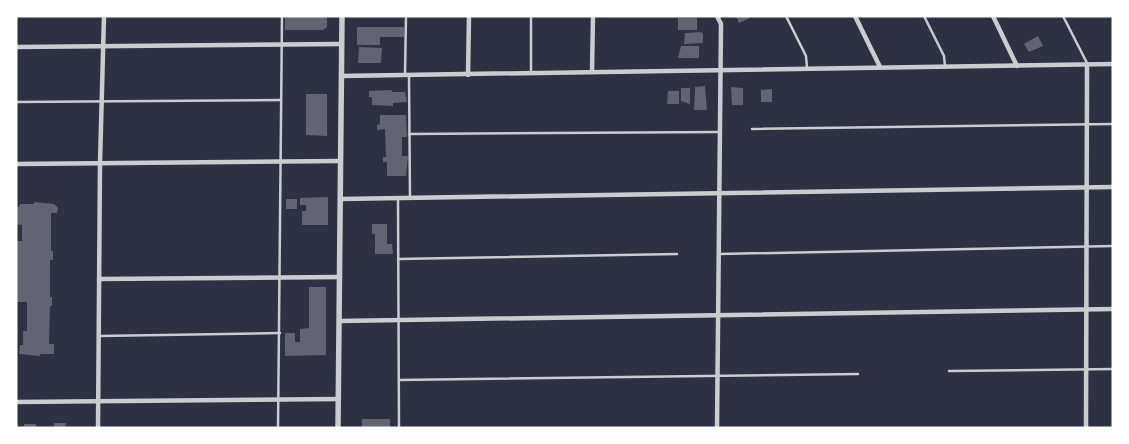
<svg xmlns="http://www.w3.org/2000/svg" width="1129" height="444" font-family="Rubik,sans-serif">
	<rect width="100%" height="100%" fill="#2d3142"/>
	<g fill="#626471">
		<path d="M285,16H327V27L323,30H285Z"/>
		<path d="M736,16H754L739,23Z"/>
		<rect x="678" y="18" width="19" height="12"/>
		<path d="M357,27H404V37H380V45H357Z"/>
		<path d="M700,32L703,33V43L684,44L685,33Z"/>
		<path d="M1038,36L1043,46L1029,52L1024,44Z"/>
		<path d="M681,46H699V58H678Z"/>
		<path d="M359,47L382,48L381,63H358Z"/>
		<path d="M705,86L707,110H694L695,87Z"/>
		<path d="M731,87L743,88V105H732Z"/>
		<path d="M681,88H690V104L681,101Z"/>
		<path d="M772,89V102H761V90Z"/>
		<path d="M392,90V92H405L407,102L393,103V106L372,105V97H369V91Z"/>
		<path d="M668,91H679V104H667Z"/>
		<path d="M306,94H327V136L306,135Z"/>
		<path d="M380,115H406L407,137H402V156H408L406,176H387V162H383V157H386L385,129L377,130V125L380,124Z"/>
		<path d="M328,197V225H302V211H306V205H300V198Z"/>
		<rect x="286" y="199" width="11" height="10"/>
		<path d="M34,202L54,204L58,208L57,213H51V251H53V260H50V297H52V306H50L49,344H54V354H40V356L19,354L20,345H23V331H27V302H16V241H22V225L16,224V207H19L20,204H34Z"/>
		<path d="M372,224H387V244H392L393,254H375V234H372Z"/>
		<path d="M309,287H326V355L285,356V333H295V342H300V329L309,328Z"/>
		<rect x="362" y="419" width="28" height="9"/>
		<path d="M54,423H66L65,428H54Z"/>
		<rect x="24" y="424" width="12" height="4"/>
	</g>
	<g fill="none" stroke-linecap="round" stroke-linejoin="round">
		<g stroke="#caccd0" stroke-width="2.5">
			<path d="M786,16L806,56L807,68"/>
			<path d="M924,16L944,56L945,67"/>
			<path d="M1063,16L1087,63"/>
			<path d="M531,72V16"/>
			<path d="M405,74L406,16"/>
			<path d="M409,75L410,198"/>
			<path d="M16,102L281,100"/>
			<path d="M752,129L1113,124"/>
			<path d="M409,134L719,132"/>
			<path d="M398,199L399,428"/>
			<path d="M719,254L1113,246"/>
			<path d="M398,259L677,254"/>
			<path d="M99,336L280,333"/>
			<path d="M949,371L1113,369"/>
			<path d="M399,380L858,374"/>
			<path d="M278,428L282,16"/>
		</g>
		<g stroke="#caccd0" stroke-width="4.5">
			<path d="M717,16L721,24L717,428"/>
			<path d="M855,16L880,67"/>
			<path d="M993,16L1017,66"/>
			<path d="M16,47L341,44"/>
			<path d="M592,72L593,16"/>
			<path d="M468,75L469,16"/>
			<path d="M341,76L1113,64"/>
			<path d="M16,164L340,161"/>
			<path d="M340,199L1113,187"/>
			<path d="M99,279L340,277"/>
			<path d="M339,321L1113,309"/>
			<path d="M16,402L339,399"/>
			<path d="M98,428L100,163L104,16"/>
			<path d="M1086,428L1087,65"/>
		</g>
		<path stroke="#caccd0" stroke-width="5.5" d="M338,428L342,16"/>
	</g>
	<rect width="1129" height="444" fill="none" stroke="#ffffff" stroke-width="35"/>
</svg>
